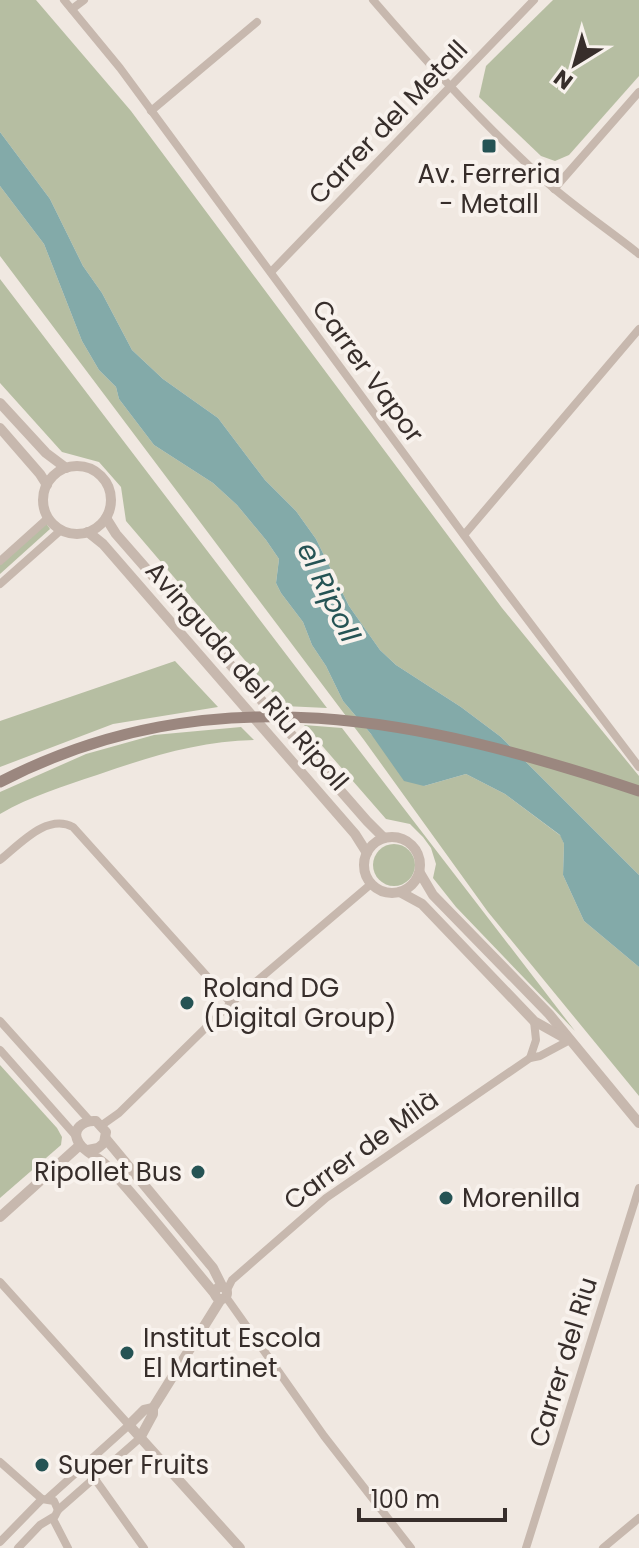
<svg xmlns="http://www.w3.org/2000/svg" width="639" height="1548" font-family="Poppins,sans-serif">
	<rect width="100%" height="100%" fill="#f0e8e1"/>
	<g fill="#b6bea2">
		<path d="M0,0H36L131,111L502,608L639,776V875L501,737L461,707L396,665L380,650L349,606L316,539L296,511L265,480L218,418L163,379L132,350L102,293L83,266L50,199L0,132Z"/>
		<path d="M553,0H639V76L569,155L555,161L541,156L479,97L486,66Z"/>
		<path d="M0,186L44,244L82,341L99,370L116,387L119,399L154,445L213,483L237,505L266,540L279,559L276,583L281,593L303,622L312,645L326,666L343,701L371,734L424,786L466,774L505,794L561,836L564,844L563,875L584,921L639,967V1096L488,912L364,740L0,256Z"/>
		<path d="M0,279L327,708L284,706L126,521L121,487L99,462L62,452L0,383Z"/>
		<path d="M46,523L50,529L0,574V564Z"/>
		<path d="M175,661L218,707L113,724L0,767V721Z"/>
		<path d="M304,725L342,728L575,1031L456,907L433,878L436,864L431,848L423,837L410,824L386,819Z"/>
		<path d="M241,727L254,740C199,741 149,757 97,775C64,786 31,796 0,814V792L86,754L154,735Z"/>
		<circle cx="394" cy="865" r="21"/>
		<path d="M0,1065L57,1128L62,1137L61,1145L0,1198Z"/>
	</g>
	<path fill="#83aaa9" d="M0,132L50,199L83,266L102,293L132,350L163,379L218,418L265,480L296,511L316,539L349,606L380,650L396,665L461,707L501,737L639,875V967L584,921L563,875L564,844L560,835L505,794L466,774L424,786L404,781L371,734L343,701L326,666L312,645L303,622L281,593L276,583L279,559L266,540L237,505L213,483L154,445L119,399L116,387L99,370L82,341L44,244L0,186Z"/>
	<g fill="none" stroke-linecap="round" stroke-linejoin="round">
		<g stroke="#c7b8ae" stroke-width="8">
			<path d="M64,0L120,68L474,549L639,767"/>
			<path d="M373,0C429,65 487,129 551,186C579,210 610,231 639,254"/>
			<path d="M72,9L84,0"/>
			<path d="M151,111L257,22"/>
			<path d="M554,189L639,92"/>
			<path d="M271,272L534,0"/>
			<path d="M464,535L639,329"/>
			<path d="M0,561L48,518"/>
			<path d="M0,584L61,530"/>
			<path d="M0,860C20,844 47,813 73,827L231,1003"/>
			<path d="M0,1021L89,1120"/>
			<path d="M0,1050L76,1136"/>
			<path d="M530,1058L536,1040L534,1021"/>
			<path d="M102,1125L119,1113L231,1003L371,884"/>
			<path d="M0,1282L129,1425"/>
			<path d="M227,1290L232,1280L326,1198L530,1058L540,1056L570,1040"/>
			<path d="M226,1297L324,1436L411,1548"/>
			<path d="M0,1462L42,1499"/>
			<path d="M85,1465L144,1548"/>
			<path d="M48,1498L129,1425"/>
			<path d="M53,1519L68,1548"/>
			<path d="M0,1542L42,1499L54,1501L58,1510"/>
			<path d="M18,1548L40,1525L55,1516L58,1510L140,1438"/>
			<path d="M526,1548L639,1188"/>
			<path d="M603,1548L639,1518"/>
		</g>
		<g stroke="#c7b8ae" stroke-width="10">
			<path d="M0,403L46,453L66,468"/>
			<path d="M0,428L40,474L47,485"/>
			<circle cx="77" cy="500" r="34"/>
			<path d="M106,518L116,534L367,821L384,838"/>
			<path d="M88,532L103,544L355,834L367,853"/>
			<circle cx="392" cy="865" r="28"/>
			<path d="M420,873L433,895L549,1014L639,1123"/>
			<path d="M400,892L422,904L534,1021L568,1040"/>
			<path d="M106,1139L213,1268L222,1286"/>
			<path d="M88,1150L98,1148L104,1143L106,1132L96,1121C84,1120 70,1129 79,1143C84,1152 100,1158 107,1166C145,1207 179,1251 215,1294"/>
			<path d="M0,1217L80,1145"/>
			<circle cx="221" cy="1293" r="6"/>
			<path d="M153,1408L144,1410L129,1425L240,1548"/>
			<path d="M140,1438L153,1414V1408L221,1299"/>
		</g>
		<path stroke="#9b877f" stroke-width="11" d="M0,782C213,672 423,719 639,791"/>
	</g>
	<g fill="#255354" stroke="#f8f2ed" stroke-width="3">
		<rect x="481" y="138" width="16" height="16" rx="4"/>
		<circle cx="187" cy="1003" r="8"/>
		<circle cx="198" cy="1172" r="8"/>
		<circle cx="446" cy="1198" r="8"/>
		<circle cx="127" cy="1353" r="8"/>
		<circle cx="42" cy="1465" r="8"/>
	</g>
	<g text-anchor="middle" stroke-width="8" stroke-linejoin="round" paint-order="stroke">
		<g font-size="26" fill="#372e2b" stroke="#f8f2ed">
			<text transform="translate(388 122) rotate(-46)" y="9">Carrer del Metall</text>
			<text transform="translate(368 371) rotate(54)" y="9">Carrer Vapor</text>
			<text transform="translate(247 676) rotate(49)" y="9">Avinguda del Riu Ripoll</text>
			<text transform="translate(361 1150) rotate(-36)" y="9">Carrer de Milà</text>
			<text transform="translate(563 1362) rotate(-73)" y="9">Carrer del Riu</text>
		</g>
		<g font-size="26" fill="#372e2b" stroke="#f8f2ed" text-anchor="start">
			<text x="489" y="183" text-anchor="middle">Av. Ferreria<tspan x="489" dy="30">- Metall</tspan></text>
			<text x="203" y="997">Roland DG<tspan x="203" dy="30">(Digital Group)</tspan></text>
			<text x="182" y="1181" text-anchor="end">Ripollet Bus</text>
			<text x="462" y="1207">Morenilla</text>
			<text x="143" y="1347">Institut Escola<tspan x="143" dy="30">El Martinet</tspan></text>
			<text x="58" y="1474">Super Fruits</text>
		</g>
		<g font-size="28" font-style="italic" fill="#255354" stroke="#f8f2ed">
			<text transform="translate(329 592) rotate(64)" y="10">el Ripoll</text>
		</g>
	</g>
	<g transform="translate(575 64) rotate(217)" stroke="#f8f2ed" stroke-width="6" paint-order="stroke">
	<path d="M0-6L14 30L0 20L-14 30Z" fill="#372e2b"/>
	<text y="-12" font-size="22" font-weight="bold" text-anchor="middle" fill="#372e2b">N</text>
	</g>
	<path d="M359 1508v12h146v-12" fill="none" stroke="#372e2b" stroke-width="4"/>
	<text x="371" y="1508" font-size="24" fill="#372e2b" stroke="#f8f2ed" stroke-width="6" paint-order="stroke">100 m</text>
</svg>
